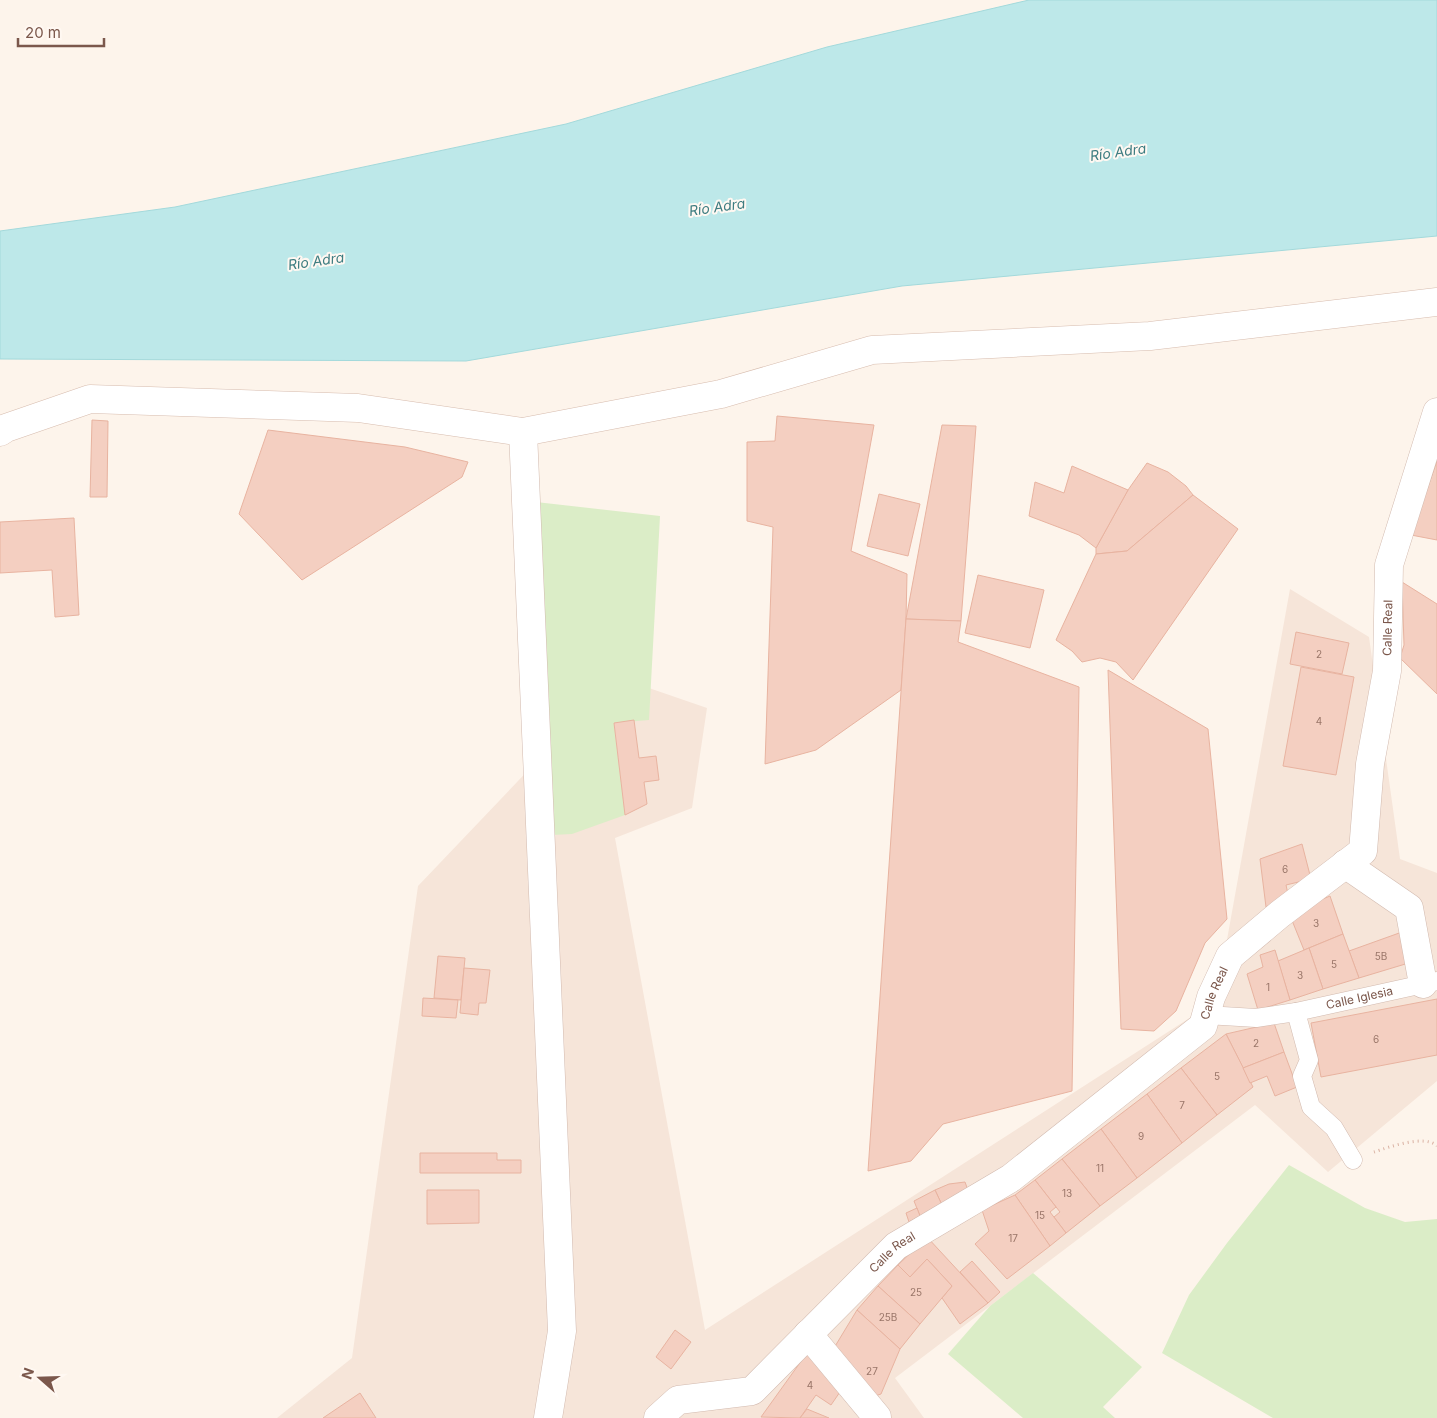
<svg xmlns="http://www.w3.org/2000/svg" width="1437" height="1418" font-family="Inter,sans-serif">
	<rect width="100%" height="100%" fill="#fdf4eb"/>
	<path fill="#f6e5d9" d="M1290,589L1369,637L1400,859L1437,873V1081L1328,1172L1255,1105L895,1378L924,1418H277L352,1358L418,886L617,677L707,708L692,808L615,838L705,1330L1216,1001Z"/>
	<g fill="#dbedc7">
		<path d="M536,502L660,516L649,720L614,723L625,815L572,834L552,835Z"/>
		<path d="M1289,1165L1365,1208L1405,1222L1437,1219V1418H1273L1162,1353L1189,1295L1227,1243Z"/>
		<path d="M1033,1273L1142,1367L1103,1407L1115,1418H1023L948,1354L990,1306Z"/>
	</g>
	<path fill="#bde8e9" stroke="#a3d9db" d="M1029,0H1437V236L902,286L466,361L0,359V231L175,207L566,124L827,47Z"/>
	<g fill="#f4cfc1" stroke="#e8b3a0">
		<path d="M777,416L874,425L851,551L907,574L906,619L901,690L816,750L765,764L773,527L747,521V442L775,441Z"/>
		<path d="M92,420L108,421L107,497H90Z"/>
		<path d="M942,425L976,426L961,621L906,619Z"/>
		<path d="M268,430L405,447L468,462L462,477L302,580L239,514Z"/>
		<path d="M1437,461V540L1411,535Z"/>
		<path d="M1147,463L1168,472L1186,486L1193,495L1127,551L1096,554V548L1128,490Z"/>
		<path d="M1072,466L1128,490L1096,548L1079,535L1029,516L1035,482L1064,493Z"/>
		<path d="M879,494L920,504L908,556L867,546Z"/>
		<path d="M1193,495L1238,529L1133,680L1116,662L1100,658L1082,662L1072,651L1056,640L1096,554L1127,551Z"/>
		<path d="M74,518L79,615L55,617L52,570L0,573V522Z"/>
		<path d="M978,575L1044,590L1030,648L965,633Z"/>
		<path d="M1402,582L1437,604V694L1400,658L1404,645Z"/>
		<path d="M906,619L961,621L958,642L1079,687L1072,1091L943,1124L911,1161L868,1171Z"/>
		<path d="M1296,632L1349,643L1342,674L1290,664Z"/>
		<path d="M1301,667L1354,677L1336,775L1283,766Z"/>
		<path d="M1108,670L1208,729L1227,919L1205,943L1176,1011L1154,1031L1121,1029Z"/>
		<path d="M634,720L639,758L656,756L659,780L644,782L647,804L625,815L614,723Z"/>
		<path d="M1302,844L1311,879L1286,885L1288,894L1266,907L1260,859Z"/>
		<path d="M1330,896L1343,934L1304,950L1289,913Z"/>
		<path d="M1402,932L1412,962L1359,978L1349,951Z"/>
		<path d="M1343,934L1359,978L1323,989L1309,948Z"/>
		<path d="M1309,948L1323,989L1290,1000L1278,961Z"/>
		<path d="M1275,950L1290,1000L1258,1010L1247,974L1263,967L1260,955Z"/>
		<path d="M438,956L465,958L461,1000L434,998Z"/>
		<path d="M464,968L490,970L486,1003H479L478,1015L460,1013Z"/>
		<path d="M423,998L458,1000L456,1018L422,1016Z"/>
		<path d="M1437,999V1055L1321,1077L1311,1023Z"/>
		<path d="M1274,1023L1284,1052L1243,1068L1226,1034Z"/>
		<path d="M1226,1034L1253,1087L1217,1115L1181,1068Z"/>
		<path d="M1284,1052L1297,1087L1275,1096L1267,1076L1250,1083L1243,1068Z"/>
		<path d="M1181,1068L1217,1115L1182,1143L1147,1094Z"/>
		<path d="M1147,1094L1182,1143L1137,1178L1101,1129Z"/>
		<path d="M1101,1129L1137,1178L1100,1206L1062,1159Z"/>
		<path d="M420,1153H497V1160H521V1173H420Z"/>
		<path d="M1062,1159L1100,1206L1066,1233L1054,1217L1060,1212L1035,1180Z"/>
		<path d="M1035,1180L1056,1207L1050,1212L1066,1233L1050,1246L1015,1195Z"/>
		<path d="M965,1182L969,1193L942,1205L935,1190L949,1184Z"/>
		<path d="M427,1190H479V1223L427,1224Z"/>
		<path d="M935,1190L942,1205L920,1216L914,1201Z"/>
		<path d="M1015,1195L1050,1246L1007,1279L975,1244L989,1231L982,1210Z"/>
		<path d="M917,1208L920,1216L909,1222L906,1213Z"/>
		<path d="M927,1237L988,1303L960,1324L942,1298L952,1286L927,1259L910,1277L898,1265Z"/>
		<path d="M927,1259L952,1286L920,1324L878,1286L898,1265L910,1277Z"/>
		<path d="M972,1261L1000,1292L988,1303L960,1272Z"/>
		<path d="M878,1286L920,1324L900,1349L857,1310Z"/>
		<path d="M857,1310L900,1349L881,1394L875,1396L834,1348Z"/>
		<path d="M675,1330L691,1342L671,1369L656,1357Z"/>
		<path d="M807,1353L842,1389L831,1405L816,1395L800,1418L761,1417Z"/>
		<path d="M360,1393L376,1418H323Z"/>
		<path d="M807,1409L829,1418H800Z"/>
	</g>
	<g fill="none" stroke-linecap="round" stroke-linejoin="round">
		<g stroke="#d2baaf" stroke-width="19">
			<g id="lane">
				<path id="s1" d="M1296,1012L1437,981"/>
				<path d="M1206,1015L1256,1018L1296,1012L1309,1060L1302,1076L1311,1107L1334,1128L1353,1160"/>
			</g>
		</g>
		<g stroke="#d2baaf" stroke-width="29">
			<g id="street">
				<path d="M523,432L562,1331L548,1418"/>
				<path d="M1345,864L1409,908L1423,984"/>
				<path d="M808,1334L877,1417L876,1418"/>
				<path id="s2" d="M658,1418L678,1400L752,1391L896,1246L1011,1178L1203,1026L1211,997L1230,956L1280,914L1363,851L1370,764L1387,671L1389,565L1437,412"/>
			</g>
		</g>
		<g stroke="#d7bcae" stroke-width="29">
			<path id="secondary" d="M0,432L6,428L90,399L358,408L523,432L721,394L872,350L1150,336L1437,302"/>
		</g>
		<path stroke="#dab2a3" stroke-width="3" stroke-dasharray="1 4" stroke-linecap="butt" d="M1374,1152C1389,1147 1425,1134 1437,1146"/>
		<use href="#lane" stroke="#fff" stroke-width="18"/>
		<use href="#street" stroke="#fff" stroke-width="28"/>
		<use href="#secondary" stroke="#fff" stroke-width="28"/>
	</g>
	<g text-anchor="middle" stroke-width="4" stroke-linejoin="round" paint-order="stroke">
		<g font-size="10" fill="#997568">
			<text x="1319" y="658">2</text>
			<text x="1319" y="725">4</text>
			<text x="1285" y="873">6</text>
			<text x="1316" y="927">3</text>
			<text x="1381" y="960">5B</text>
			<text x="1334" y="968">5</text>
			<text x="1300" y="979">3</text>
			<text x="1268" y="991">1</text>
			<text x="1376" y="1043">6</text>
			<text x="1256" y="1047">2</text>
			<text x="1217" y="1080">5</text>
			<text x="1182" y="1109">7</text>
			<text x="1141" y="1140">9</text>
			<text x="1100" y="1172">11</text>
			<text x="1067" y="1197">13</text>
			<text x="1040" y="1219">15</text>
			<text x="1013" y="1242">17</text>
			<text x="916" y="1296">25</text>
			<text x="888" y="1321">25B</text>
			<text x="872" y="1375">27</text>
			<text x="810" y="1389">4</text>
		</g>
		<g font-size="12" fill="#7b574b" stroke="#fff8f2">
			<text dy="4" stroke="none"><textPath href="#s2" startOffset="1154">Calle Real</textPath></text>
			<text dy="4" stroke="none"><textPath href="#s2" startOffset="719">Calle Real</textPath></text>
			<text dy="4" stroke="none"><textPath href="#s1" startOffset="65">Calle Iglesia</textPath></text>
			<text dy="4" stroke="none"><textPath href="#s2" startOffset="299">Calle Real</textPath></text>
		</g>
		<g font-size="14" font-style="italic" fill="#3d7c80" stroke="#fff8f2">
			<text transform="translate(1118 152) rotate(-8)" y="5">Río Adra</text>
			<text transform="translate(717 207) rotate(-8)" y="5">Río Adra</text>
			<text transform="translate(316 261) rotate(-8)" y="5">Río Adra</text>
		</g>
	</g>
	<g transform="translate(40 1378) rotate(290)" stroke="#fff8f2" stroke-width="4" paint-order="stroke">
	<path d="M0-4L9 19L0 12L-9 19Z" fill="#7b574b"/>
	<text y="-8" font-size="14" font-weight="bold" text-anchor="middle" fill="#7b574b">N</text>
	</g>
	<path d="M18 38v8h86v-8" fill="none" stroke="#7b574b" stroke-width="2.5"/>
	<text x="25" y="38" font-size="15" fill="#7b574b" stroke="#fff8f2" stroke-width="4" paint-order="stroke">20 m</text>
</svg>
